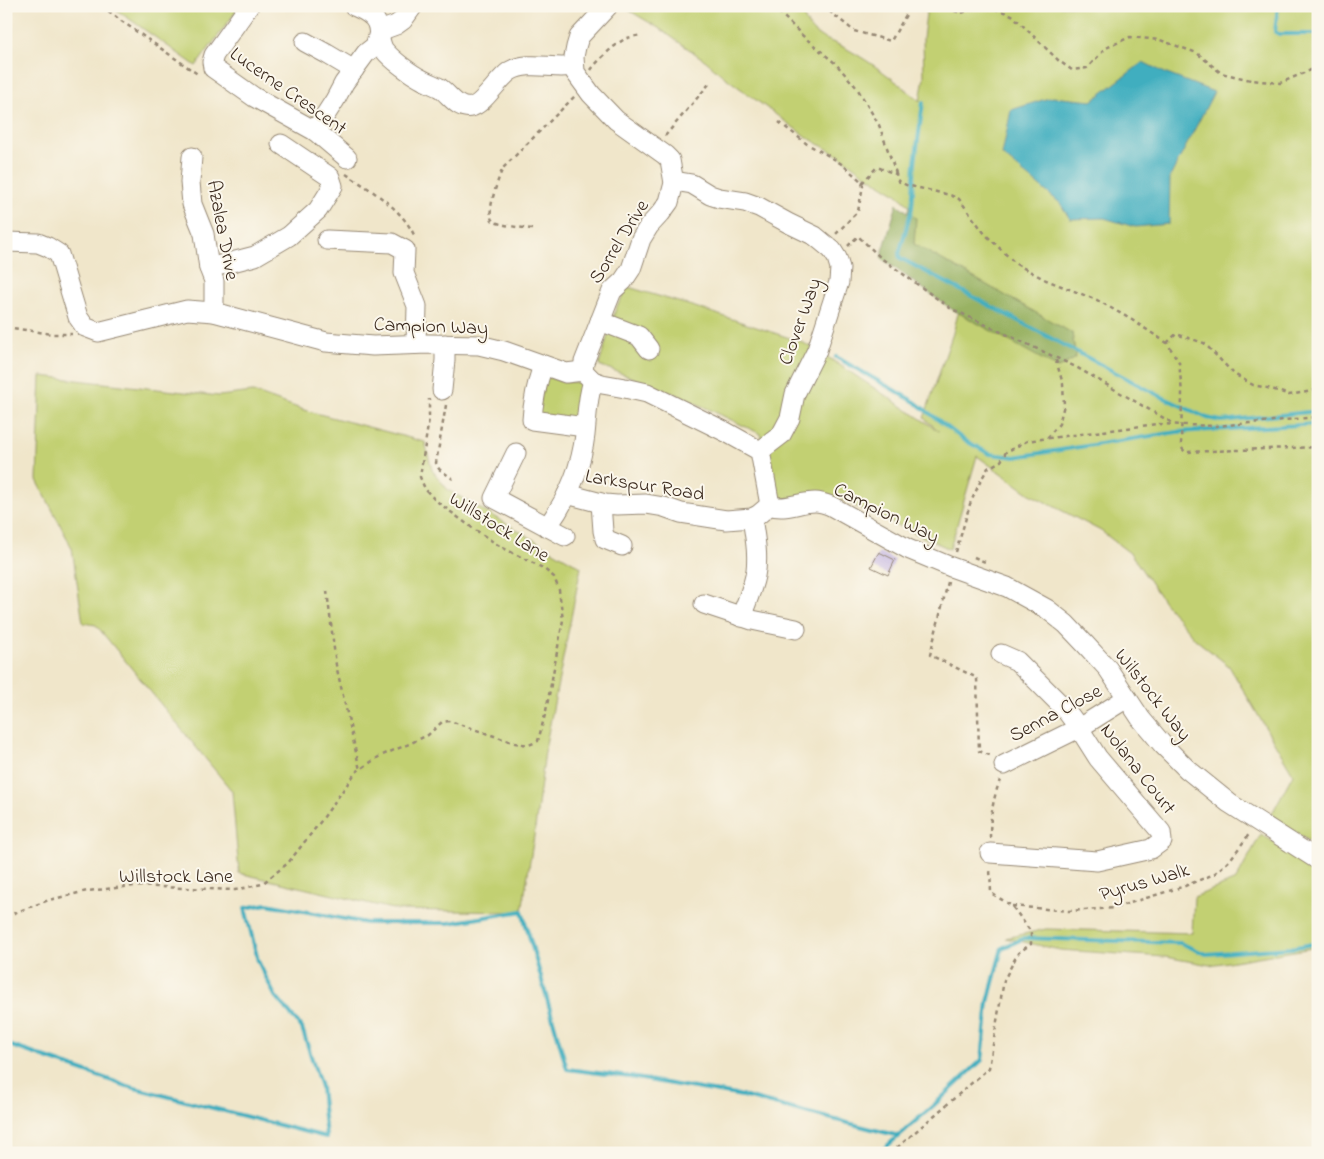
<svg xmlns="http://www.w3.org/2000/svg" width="1324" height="1159" font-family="'Indie Flower',sans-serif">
	<rect width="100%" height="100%" fill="#fbf7ec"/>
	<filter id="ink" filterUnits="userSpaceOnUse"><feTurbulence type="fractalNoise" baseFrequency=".02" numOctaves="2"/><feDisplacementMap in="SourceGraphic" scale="10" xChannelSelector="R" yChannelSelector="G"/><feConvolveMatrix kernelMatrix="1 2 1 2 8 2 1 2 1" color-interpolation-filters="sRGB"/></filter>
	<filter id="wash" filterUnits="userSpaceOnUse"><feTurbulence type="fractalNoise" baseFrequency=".0096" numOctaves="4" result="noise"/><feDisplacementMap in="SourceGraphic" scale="20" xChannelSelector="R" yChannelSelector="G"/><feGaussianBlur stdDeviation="1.12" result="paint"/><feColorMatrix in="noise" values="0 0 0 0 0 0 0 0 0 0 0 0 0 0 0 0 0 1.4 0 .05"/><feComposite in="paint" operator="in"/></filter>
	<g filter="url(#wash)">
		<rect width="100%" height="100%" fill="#f0e6ca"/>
		<g fill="#c2d072" stroke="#7e7d48">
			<path d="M111,6H240L196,66Z"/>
			<path d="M625,6H800C803,15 807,27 815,33C824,40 837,43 847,49C873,63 897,82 920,101L924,77L923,38L927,6H1318V846L1269,819L1293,774L1229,666L1195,639L1164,602L1131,554L1101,531L1030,494L977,456L950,549L835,497L821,493L776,501L761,434L683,397L599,365L616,308L628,287L695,307L802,342L829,358L939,431L924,418L953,333L963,295L894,258L910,206L895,193L864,174L841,157L805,136L722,75L706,61L657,27L625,8Z"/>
			<path d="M41,376L219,396L253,392L304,410L425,442L432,470L448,490L581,567L546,744L534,836L522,911L514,912L397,910L239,873L232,791L96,625L83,623L72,548L37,480Z"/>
			<path d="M545,376L562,382H579L581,384L575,421L538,414Z"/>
			<path d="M1261,834L1318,870V947L1210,965L1165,957L1060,950L1006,938L1046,929L1192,933L1194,897L1236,880Z"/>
		</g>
		<path fill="#99b264" stroke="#6a6e41" d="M897,204L916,218L914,244L1072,333L1076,358L1058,368L950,308L881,258Z"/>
		<path fill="#41aebf" stroke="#3e6c6e" d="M1143,62L1167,74L1214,92L1170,177L1169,224L1135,227L1104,218L1070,219L1060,203L1002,155L1011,110L1052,97L1092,101Z"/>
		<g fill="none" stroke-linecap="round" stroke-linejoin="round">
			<g stroke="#41aebf" stroke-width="4">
				<path d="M1278,6L1275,32L1279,34H1318"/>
				<path d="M923,102L915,163L912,208L899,254L900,258L1156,394L1207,418L1221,421L1318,411"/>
				<path d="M836,357L915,402L964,440L990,454L1015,457L1177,432L1318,424"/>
				<path d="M6,1044L127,1086L326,1137L321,1087L302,1028L275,996L258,961L245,908L267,904L366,923H449L522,911L567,1069L630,1077L742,1096L899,1136"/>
				<path d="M879,1153L934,1105L982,1060L988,1002L1002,948L1025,938L1180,943L1206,954L1290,948L1318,943"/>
			</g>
		</g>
		<g id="blocks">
			<path fill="#b2a0df" d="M879,552L895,560L888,575L871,567Z"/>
		</g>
	</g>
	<g filter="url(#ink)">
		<use href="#blocks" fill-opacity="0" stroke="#968874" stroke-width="1"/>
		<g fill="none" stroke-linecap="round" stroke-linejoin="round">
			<g stroke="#968874" stroke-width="21">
				<g id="minor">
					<path d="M249,6L214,55L212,62L213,68L254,97L315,131L347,158"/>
					<path d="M354,6C363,10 374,14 377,24C379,29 378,34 380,39C381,43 382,47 384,50C392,60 411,74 423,80C429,83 434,85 440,88C450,95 458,110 471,107C483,105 498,79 510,71C529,60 553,70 574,66"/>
					<path d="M305,42L327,54L354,70"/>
					<path d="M315,131L335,100L344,83L366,53L375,46L378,36L385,29L396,25L403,20L413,6"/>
					<path d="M192,157L190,182L192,204L204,234L209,268L214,281V312"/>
					<path d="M674,183L680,182L692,184L710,195L719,198L745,202L759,207L788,223L815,236L832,250L837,258L840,268L839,282L817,350L795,394L790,418L781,435L760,451"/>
					<path d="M327,240L392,243L405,250L404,273L417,306L416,344"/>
					<path d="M6,242L38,243L48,247L59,254L78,317L85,327L98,332L187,310L214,312L326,342L373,346L428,344L479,345L504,351L566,373L583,371L593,381L602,384L625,388L647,393L726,432L760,451L770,505C784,511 799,502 815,502C820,502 826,504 831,506L908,549L951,567L1007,587L1047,609L1066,624L1085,644L1108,669L1141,719L1163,745L1187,769L1229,803L1318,860"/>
					<path d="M209,268L255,256L289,236L318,210L333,186L330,177L281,144"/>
					<path d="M600,321L639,336L649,349"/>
					<path d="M543,365C537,383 533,401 532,420L585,427"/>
					<path d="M583,371L584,362L612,291L623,281L631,269L641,239L649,226L661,213L669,202L674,183L670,160L665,155L616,120L591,94L575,72L574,57L576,47L579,37L608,6"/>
					<path d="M442,390L445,360V344"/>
					<path d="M516,453L494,498L565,536"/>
					<path d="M567,494L605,504L617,505L646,504L664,507L681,513L726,520L752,518L758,515L770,505"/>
					<path d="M601,503L603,531L605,539L622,546"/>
					<path d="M547,527C567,500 581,468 585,435C587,417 587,399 593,381"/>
					<path d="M704,604L752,620L796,629"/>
					<path d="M741,617C746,604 752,590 755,576C759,558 755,537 752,518"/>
					<path d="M1004,765L1079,728L1127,698"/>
					<path d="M990,853L1097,861L1151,849L1162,841L1161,832L1098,758L1079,728L1065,709L1017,661L1001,654"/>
				</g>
			</g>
			<g stroke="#968874" stroke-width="2.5" stroke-dasharray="4 4" stroke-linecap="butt">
				<path d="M102,6L120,20L199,75"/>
				<path d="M773,6L803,36L836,64L857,88L879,125L896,173"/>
				<path d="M823,6L854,31L891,41L911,6"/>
				<path d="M939,6L961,13L983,6"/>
				<path d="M987,6L1012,15L1059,61L1072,70L1087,68L1106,48L1130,37L1160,40L1197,53L1221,73L1251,80L1280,83L1318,67"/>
				<path d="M591,70C598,60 614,45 625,39C630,37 636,36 642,35"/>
				<path d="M779,122L807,144L831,157L843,165L861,181L863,186L858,211L836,234"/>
				<path d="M665,136L709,84"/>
				<path d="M346,174C372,191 402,208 415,237"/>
				<path d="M862,183L877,167L896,174L898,181L906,185L950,195L959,199L985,234L1016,264L1046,280L1097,300L1132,320L1167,343L1179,362L1182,393L1181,447L1185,452L1318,447"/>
				<path d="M532,229C524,228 498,225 493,221C485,215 499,176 503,168L575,96"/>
				<path d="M848,246L858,236L881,258L950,308L1076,367L1174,424"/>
				<path d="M6,327L52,334H72"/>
				<path d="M1167,343L1176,334L1204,343L1234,374L1253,385L1272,389L1289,395L1318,390"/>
				<path d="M446,405L436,463L439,469L453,479"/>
				<path d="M1047,438L1059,424L1064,405L1063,384L1055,357"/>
				<path d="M956,552L970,504L981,480L988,468L1001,461L1006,452L1027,441L1157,424L1216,426L1318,417"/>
				<path d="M974,557L985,562"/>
				<path d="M948,582L930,655L977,678L979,751L992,756"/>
				<path d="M327,591L336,665L360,770"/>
				<path d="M990,838C990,817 993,799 1000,780"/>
				<path d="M1012,906L1069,911L1114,908L1185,886L1214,874L1230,860L1250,833"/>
				<path d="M6,916L49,900L87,891L134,886L235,890L262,884L288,863L321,821L356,772L380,756L409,744L428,735L442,722L450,721L515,743L529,745L538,741L546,711L563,620L559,590L554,577L543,568L501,547L471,527L435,500L425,489L420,477L429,419V399"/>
				<path d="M891,1153L989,1068L1004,980L1018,953L1031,944V932L1012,906L991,893L990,868"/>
			</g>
			<use href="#minor" stroke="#fff" stroke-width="19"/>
		</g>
	</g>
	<g text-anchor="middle" stroke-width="4" stroke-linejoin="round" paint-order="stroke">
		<g font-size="20" fill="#3b2a1e" stroke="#fbf7ec">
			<text transform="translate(289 90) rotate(35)" y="7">Lucerne Crescent</text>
			<text transform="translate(224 230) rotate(79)" y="7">Azalea Drive</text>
			<text transform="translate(618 241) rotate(-58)" y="7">Sorrel Drive</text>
			<text transform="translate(799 321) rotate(-70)" y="7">Clover Way</text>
			<text transform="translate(431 325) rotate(2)" y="7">Campion Way</text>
			<text transform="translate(645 484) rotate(9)" y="7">Larkspur Road</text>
			<text transform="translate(887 512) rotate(26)" y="7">Campion Way</text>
			<text transform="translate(500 526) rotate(32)" y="7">Willstock Lane</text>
			<text transform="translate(1154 694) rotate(52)" y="7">Wilstock Way</text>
			<text transform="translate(1055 712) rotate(-28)" y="7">Senna Close</text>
			<text transform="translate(1139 768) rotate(52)" y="7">Nolana Court</text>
			<text x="176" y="882">Willstock Lane</text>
			<text transform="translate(1144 881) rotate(-16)" y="7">Pyrus Walk</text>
		</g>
	</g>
	<rect width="1324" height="1159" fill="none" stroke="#fbf7ec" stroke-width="25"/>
</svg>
